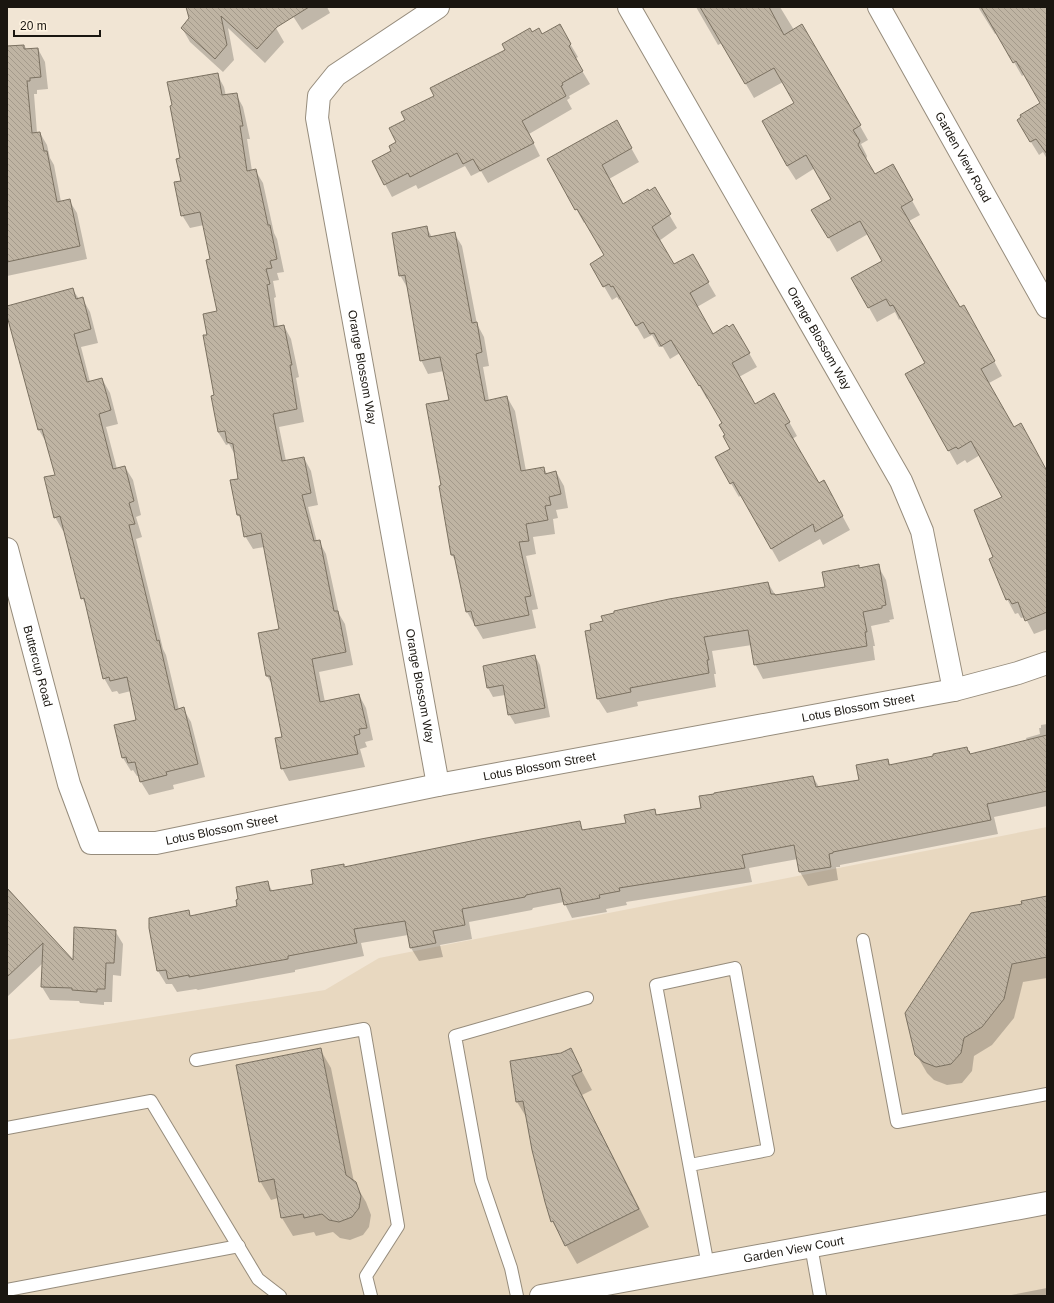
<svg xmlns="http://www.w3.org/2000/svg" width="1054" height="1303" font-family="Arial,sans-serif">
	<defs>
		<pattern id="building-back-hatch" width="6" height="6" patternUnits="userSpaceOnUse"><rect width="6" height="6" fill="#bfb4a3"/><path d="M-1 5l2 2M0 0l6 6M5-1l2 2" fill="none" stroke="#a49a8b"/></pattern>
	</defs>
	<rect width="100%" height="100%" fill="#f1e5d4"/>
	<path fill="#e8d8c0" d="M1047,827V1296H7V1040L325,990L379,958Z"/>
	<g fill="#0003">
		<path d="M195,7H254L276,28L284,42L265,63L228,28L234,60L223,72L190,42L182,28L190,18Z"/>
		<path d="M287,7H327L330,13L302,30Z"/>
		<path d="M696,7H780L794,30L851,110L868,140L861,144L867,156L866,160L875,175L900,179L920,215L909,221L959,308L972,320L1002,376L989,383L1013,428L1047,472V629L1034,634L1025,617L1021,618L1018,613L1015,614L1007,599L995,558L1003,497L980,455L967,463L965,460L957,465L906,374L926,364L901,318L899,320L895,312L877,322L853,279L883,261L868,234L837,252L813,210L832,199L815,168L796,180L787,166L795,103L783,82L754,98L722,43L718,45Z"/>
		<path d="M978,7H1047V159L1043,152L1039,155L1026,134L1041,104L1025,74L1022,76L997,33L995,34Z"/>
		<path d="M559,25L578,57L575,59L590,84L569,96L570,98L567,100L572,109L529,134L540,156L488,183L481,171L471,176L465,166L418,189L416,185L392,197L385,184L392,152L398,143L406,120L435,97L532,33L542,35Z"/>
		<path d="M24,45L27,50L38,49L45,62L48,89L37,90V94H34L37,133H40L47,145L50,158L54,165L61,202L69,200L77,213L87,259L7,276V46Z"/>
		<path d="M217,74L224,87L226,96L236,94L243,107L250,139H247L252,171L255,170L263,183L274,233L277,239L284,272L277,273L279,280L273,281L276,297L274,298L278,328L284,326L291,339L299,377L296,378L304,422L279,427L286,461L304,458L311,471L318,505L308,507L317,542L319,541L326,554L339,614L345,624L353,665L319,672L325,702L359,695L366,708L373,740L365,742L367,747L360,749L365,767L289,781L282,768L284,738L273,686L267,676L280,630L264,547L253,549L245,536L243,522L238,515L239,479L235,455L229,444L226,445L218,432L212,397L216,396L208,336L218,312L211,260L204,225L190,228L182,215L181,159Z"/>
		<path d="M616,121L639,162L609,179L623,205L654,189L677,228L659,241L674,266L692,255L716,296L697,307L713,335L733,325L757,367L739,377L755,405L774,395L797,436L792,439L818,484L831,495L850,530L823,545L820,539L779,562L741,495L739,497L716,458L731,449L723,423L709,398L707,399L680,353L670,359L663,347H659L652,335L644,339L621,299L619,300L617,297L612,300L591,264L605,256L585,222L584,223L548,159Z"/>
		<path d="M426,227L432,237L454,233L462,246L477,324L484,337L489,366L483,367L489,401L507,397L515,411L526,471L544,468L547,474L556,472L564,486L568,508L556,510L558,518L553,519L555,534L533,537L536,554L526,556L538,609L532,610L536,628L483,639L467,612L456,562L452,555L442,486L451,400L444,371L428,374L421,360L408,289L400,275Z"/>
		<path d="M73,290L79,299L82,298L90,312L98,343L81,347L90,382L102,379L110,393L118,424L106,427L117,469L125,467L133,480L141,515L136,517L142,537L136,539L163,649L166,655L179,710L183,708L191,722L205,777L173,785L174,789L149,795L141,782L139,776H137L133,770L131,771L123,758L137,720L131,691L119,694L117,691L112,692L104,678L88,608L82,598L65,530L63,531L55,517L56,475L47,444L39,430L7,312V307Z"/>
		<path d="M878,566L886,580L894,619L889,620L890,622L871,626L875,646H873L875,660L763,679L755,664L752,645L712,651L716,674H714L716,687L637,702L638,706L607,713L598,699L768,583L776,596L826,588L860,569Z"/>
		<path d="M535,656L540,665L550,717L515,724L509,714L505,695L493,697L488,688L484,667Z"/>
		<path d="M1047,724V806L994,817L998,834L840,865V867H836L838,880L808,886L800,872L798,859L749,868L752,882L626,902L627,905L606,909L607,912L572,918L564,902L533,908L532,910L469,922L472,939L440,945L443,957L419,961L411,948L408,935L361,943L364,956L295,970V972L198,990L196,989L177,992L172,984H166L158,971L150,928L188,911L191,917L239,906L267,882L273,892L314,885L343,865L345,868L579,823L584,831L627,824L655,811L657,815L702,808L813,777L819,787L860,781L888,760L891,766L934,757L966,748L971,755L1027,741L1026,738L1040,734L1039,728H1041V725Z"/>
		<path d="M7,889L74,962L115,931L123,944L121,976L113,975L112,1002H104V1005L80,1003L79,1001L50,1000L42,987L43,963L7,997Z"/>
		<path d="M1047,897V978L1023,982L1014,1018L992,1045L974,1056L972,1071L962,1083L947,1085L934,1080L927,1073L916,1054L1023,905Z"/>
		<path d="M320,1049L331,1068L354,1182L366,1202L371,1215L369,1227L363,1235L350,1240L340,1238L333,1232L316,1236L314,1232L293,1236L282,1218L278,1198L271,1200L260,1181Z"/>
		<path d="M570,1049L592,1090L582,1095L649,1227L577,1264L552,1221L528,1120L517,1102L561,1054Z"/>
		<path d="M1047,1288V1296H1006Z"/>
	</g>
	<g fill="url(#building-back-hatch)" stroke="#7b7161">
		<path d="M186,7H309L277,27L257,49L221,16L227,45L215,59L181,28L189,18Z"/>
		<path d="M700,7H769L784,35L802,24L861,125L853,130L860,141L858,145L875,174L893,164L913,200L901,207L960,307L964,305L995,361L981,369L1014,427L1021,423L1047,471V612L1025,621L1018,602L1012,604L1009,599L1006,600L989,559L993,557L974,510L1002,497L971,441L958,449L956,447L948,451L905,374L925,363L893,305L890,306L886,299L868,308L851,278L882,261L860,221L828,238L811,210L831,199L806,155L787,166L762,121L794,103L774,68L745,84Z"/>
		<path d="M981,7H1047V154L1036,139L1030,142L1017,120L1021,117L1020,115L1040,103L1016,61L1013,63Z"/>
		<path d="M560,24L571,44L569,46L583,71L562,83L563,85L561,86L566,96L522,121L534,143L480,171L473,159L463,164L457,153L410,177L408,173L384,185L372,161L391,151L389,146L396,142L389,128L405,120L401,112L434,96L430,88L505,50L502,44L530,28L532,32L539,28L542,34Z"/>
		<path d="M24,45V49L38,48L41,77L30,78V81H27L32,133L40,132L44,151H47L57,202L70,199L80,246L7,262V46Z"/>
		<path d="M218,73L222,95L237,93L243,126H240L247,171L256,169L268,225H270L277,259L270,261L272,268L266,269L270,284L267,285L274,327L284,325L292,365H290L297,409L273,414L282,461L304,457L311,493L302,495L314,541L320,540L334,611H338L346,652L312,659L320,702L359,694L367,728L359,729L360,734L354,736L358,754L281,769L275,738L282,737L270,676H266L258,633L279,629L261,533L244,537L240,515H237L230,480L238,479L233,444L227,442L225,431L218,432L211,396L214,395L203,335H207L203,314L217,311L206,260L210,259L200,212L181,216L174,182L181,181L176,159L180,158L170,106L172,105L167,82Z"/>
		<path d="M617,120L632,148L602,165L623,204L648,189L649,191L655,187L671,214L652,227L674,264L693,254L709,282L690,293L713,334L727,325L729,327L733,324L750,353L732,363L755,404L774,393L790,422L785,425L819,483L824,480L843,516L815,532L813,524L771,549L733,482L730,484L715,457L730,449L723,436L725,435L719,425L722,423L700,385L699,386L671,340L661,346L654,333L650,334L643,322L636,326L613,286L611,287L609,284L603,287L590,264L604,255L577,209L575,210L547,159Z"/>
		<path d="M427,226L429,237L455,232L472,323L477,322L482,352L476,354L485,401L507,396L521,471L544,467L545,474L556,471L561,494L549,497L551,505L545,506L548,520L526,524L529,541L519,542L531,596L525,597L529,615L475,626L471,611L466,612L454,555H451L439,486L441,485L426,404L449,400L440,357L420,361L405,275L399,276L392,233Z"/>
		<path d="M73,288L76,299L83,297L91,329L74,334L87,382L102,378L111,410L99,414L113,469L125,466L134,501L129,503L135,524L129,525L157,641L159,640L175,710L184,707L198,764L166,772L167,775L140,782L135,762L128,763L126,757L122,758L114,725L136,720L127,677L110,681L109,677L103,679L84,598L81,599L60,516L54,518L44,477L55,475L42,429L38,430L7,316V306Z"/>
		<path d="M879,564L886,605L882,606V608L863,612L867,632H865L867,646L754,665L748,630L704,637L709,660H707L709,673L630,688L631,692L597,699L585,631L591,630L590,624L603,621L601,616L614,613V611L669,599L768,582L771,594H775V595L825,587L822,572L859,565V568Z"/>
		<path d="M535,655L545,708L508,715L503,685L487,688L483,666Z"/>
		<path d="M1047,735V791L987,804L991,820L833,852V853L829,854L831,867L799,872L794,845L742,855L745,868L619,888L620,891L599,895L600,898L564,905L560,888L526,895L525,897L462,909L465,925L433,931L436,943L410,948L405,921L354,929L357,943L288,956V959L189,977V975L168,979L166,970L157,971L149,928V918L189,910L190,916L237,906L236,900L238,899L236,887L268,881L270,891L313,884L311,870L344,864V867L481,839L580,821L582,830L626,823L624,815L655,809L656,815L701,808L699,796L714,794V793L813,776L816,787L859,780L856,765L888,759L889,765L933,756V754L967,747L968,751H969L970,754Z"/>
		<path d="M7,888L73,960L74,927L116,930L114,963H106L105,989H97V992L72,990V988L41,987L43,943L7,977Z"/>
		<path d="M1047,896V957L1012,964L1004,999L982,1027L964,1038L961,1053L951,1064L936,1067L923,1062L915,1055L905,1013L971,913L1022,904L1021,901Z"/>
		<path d="M321,1048L346,1175L356,1182L361,1196L359,1208L352,1217L339,1222L329,1220L322,1214L304,1218L303,1214L281,1218L274,1179L259,1182L236,1065Z"/>
		<path d="M571,1048L582,1071L572,1076L639,1209L565,1246L553,1221L551,1222L545,1202L532,1150L523,1101L516,1102L510,1061L561,1053Z"/>
	</g>
	<g fill="none" stroke-linecap="round" stroke-linejoin="round">
		<g stroke="#968c7c" stroke-width="14">
			<g id="lane">
				<path d="M863,940L897,1122L1047,1094"/>
				<path d="M196,1060L364,1029L398,1226L366,1276L371,1296"/>
				<path d="M7,1128L151,1101L258,1279L280,1296"/>
				<path d="M690,1165L768,1150L735,968L656,985L708,1266"/>
				<path d="M811,1246L820,1296"/>
				<path d="M7,1290L239,1246"/>
				<path d="M517,1296L511,1268L481,1180L455,1036L587,998"/>
			</g>
		</g>
		<g stroke="#968c7c" stroke-width="24">
			<g id="street">
				<path id="s1" d="M438,7L336,75L319,96L317,118L438,785"/>
				<path id="s2" d="M629,7L901,481L922,531L954,690"/>
				<path id="s3" d="M7,549L69,784L91,843H156L438,785L954,690L1018,673L1047,663"/>
				<path id="s4" d="M541,1296L1047,1203"/>
			</g>
		</g>
		<g stroke="#968c7c" stroke-width="24">
			<g id="secondary">
				<path id="s5" d="M879,7L1047,307"/>
			</g>
		</g>
		<use href="#lane" stroke="#fff" stroke-width="12"/>
		<use href="#street" stroke="#fff" stroke-width="22"/>
		<use href="#secondary" stroke="#fff" stroke-width="22"/>
	</g>
	<g text-anchor="middle" stroke-width="3" stroke-linejoin="round" paint-order="stroke">
		<g font-size="12" fill="#1a1610" stroke="#fef3e1">
			<text dy="4" stroke="none"><textPath href="#s5" startOffset="172">Garden View Road</textPath></text>
			<text dy="4" stroke="none"><textPath href="#s2" startOffset="382">Orange Blossom Way</textPath></text>
			<text dy="4" stroke="none"><textPath href="#s1" startOffset="425">Orange Blossom Way</textPath></text>
			<text dy="4" stroke="none"><textPath href="#s3" startOffset="121">Buttercup Road</textPath></text>
			<text dy="4" stroke="none"><textPath href="#s1" startOffset="749">Orange Blossom Way</textPath></text>
			<text dy="4" stroke="none"><textPath href="#s3" startOffset="1086">Lotus Blossom Street</textPath></text>
			<text dy="4" stroke="none"><textPath href="#s3" startOffset="762">Lotus Blossom Street</textPath></text>
			<text dy="4" stroke="none"><textPath href="#s3" startOffset="438">Lotus Blossom Street</textPath></text>
			<text dy="4" stroke="none"><textPath href="#s4" startOffset="257">Garden View Court</textPath></text>
		</g>
	</g>
	<rect width="1054" height="1303" fill="none" stroke="#1a1610" stroke-width="16"/>
	<path d="M14 30v6h86v-6" fill="none" stroke="#1a1610" stroke-width="2"/>
	<text x="20" y="30" font-size="12" fill="#1a1610" stroke="#fef3e1" stroke-width="3" paint-order="stroke">20 m</text>
</svg>
